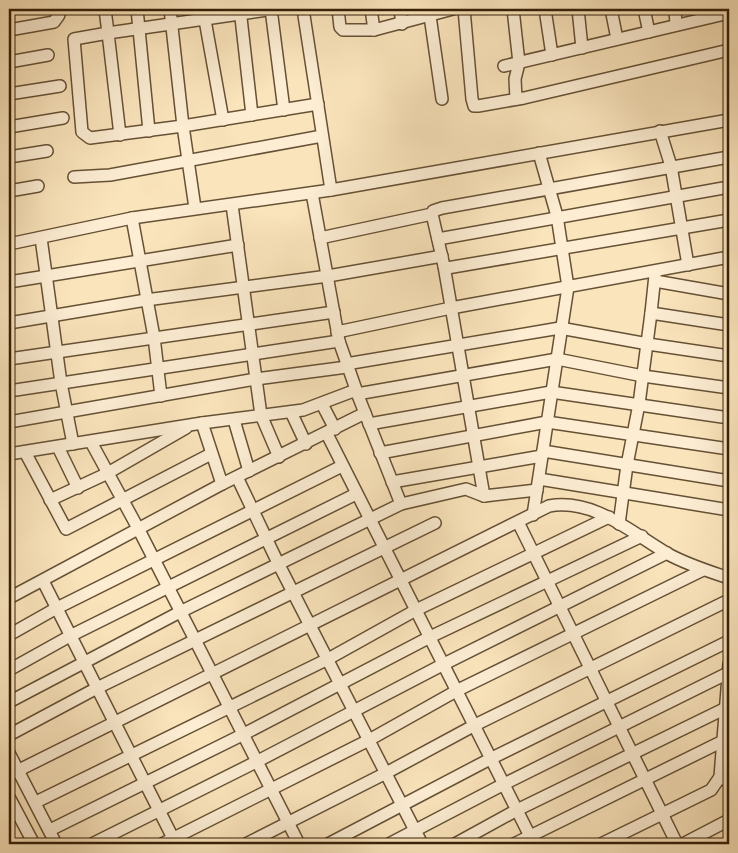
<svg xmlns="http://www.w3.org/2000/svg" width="738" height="853" font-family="'IM FELL Great Primer',serif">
	<rect width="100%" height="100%" fill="#fae4bc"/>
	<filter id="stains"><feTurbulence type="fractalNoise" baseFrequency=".004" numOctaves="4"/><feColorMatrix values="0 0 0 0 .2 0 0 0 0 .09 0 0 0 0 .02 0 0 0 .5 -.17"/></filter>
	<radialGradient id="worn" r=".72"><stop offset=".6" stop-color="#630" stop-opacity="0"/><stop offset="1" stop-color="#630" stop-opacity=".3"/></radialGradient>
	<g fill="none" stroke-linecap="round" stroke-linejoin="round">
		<g stroke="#665135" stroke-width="14">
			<g id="minor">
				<path d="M105,9L108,33L74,39L82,132L90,138L183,126L170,9"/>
				<path d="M137,9L149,131"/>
				<path d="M203,9L223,120"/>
				<path d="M240,9L252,115"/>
				<path d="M271,9L284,110"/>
				<path d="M303,9L331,190"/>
				<path d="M338,9L340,27L343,30H374L453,9"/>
				<path d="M371,9L374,30"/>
				<path d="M400,9L402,24"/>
				<path d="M464,9L472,99L474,106H478L524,98L729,50"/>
				<path d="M513,9L519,63L515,79L516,99"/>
				<path d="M545,9L552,55"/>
				<path d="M578,9L582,48"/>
				<path d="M611,9L617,39"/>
				<path d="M644,9L649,32"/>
				<path d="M675,9L676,25"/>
				<path d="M430,16L442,99"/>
				<path d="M9,30L54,22L59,15L58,9"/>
				<path d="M9,62L48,55"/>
				<path d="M504,66L729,13"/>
				<path d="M9,94L60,86"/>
				<path d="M9,127L63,118"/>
				<path d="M660,131L671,166L688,265"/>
				<path d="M120,135L108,33L274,9"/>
				<path d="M9,157L47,151"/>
				<path d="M74,177L110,175L322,136"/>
				<path d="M9,191L38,186"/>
				<path d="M312,193L339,341L359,398L401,504"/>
				<path d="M232,205L261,415L279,457"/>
				<path d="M195,208L183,126L318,104"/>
				<path d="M432,214L444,266L447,268L729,220"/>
				<path d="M132,218L154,337L161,396"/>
				<path d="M41,238L61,383L73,444"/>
				<path d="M320,238L432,214L433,211L442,208L729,157"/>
				<path d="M438,239L729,187"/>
				<path d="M9,244L132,218L331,190L729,120"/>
				<path d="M444,266L484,496"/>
				<path d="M655,281L729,294"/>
				<path d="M9,282L238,245"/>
				<path d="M651,313L655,275"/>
				<path d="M9,323L146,300L328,276L442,256"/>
				<path d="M337,332L451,308L729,257"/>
				<path d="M9,359L334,312"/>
				<path d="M346,364L560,328L648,344L729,356"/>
				<path d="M9,391L339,341"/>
				<path d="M357,394L557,359L643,376L729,388"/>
				<path d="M322,404L335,429"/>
				<path d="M291,412L306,444"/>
				<path d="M234,420L249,471"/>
				<path d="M9,422L256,379L347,367"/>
				<path d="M202,423L222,484"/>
				<path d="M369,424L551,392L729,418"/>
				<path d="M327,434L534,844"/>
				<path d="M91,442L139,530L299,844"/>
				<path d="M58,447L78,488"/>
				<path d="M543,451L729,481"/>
				<path d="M25,452L66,529L211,454"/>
				<path d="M380,453L547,422L729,449"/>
				<path d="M9,454L202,423L303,410L356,390"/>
				<path d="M237,477L278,563L422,844"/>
				<path d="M539,479L729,510"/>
				<path d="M392,482L542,456"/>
				<path d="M50,500L106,474L186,428"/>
				<path d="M533,515L568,287L557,216L539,153"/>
				<path d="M518,522L677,844"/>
				<path d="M619,524L627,465L639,404L651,313L729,325"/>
				<path d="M43,581L176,844"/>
				<path d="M9,598L222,484L365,413"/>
				<path d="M9,635L55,609L342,466"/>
				<path d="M729,664L720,777L729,782"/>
				<path d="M9,670L70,636L356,494"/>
				<path d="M9,702L180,612L401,504L466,489L484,496L537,490"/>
				<path d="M9,735L97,688L435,523"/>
				<path d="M9,753L56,844"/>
				<path d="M9,775L549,506C594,498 632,533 668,554C688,565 708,571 729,578"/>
				<path d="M9,797L34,844"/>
				<path d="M36,802L328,659L416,610L609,517"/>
				<path d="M50,830L242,735L430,637L642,536"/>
				<path d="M92,844L256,762L444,664L667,553"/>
				<path d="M162,844L369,740L458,690L703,570"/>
				<path d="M246,844L386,773L475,725L729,600"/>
				<path d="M328,844L492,758L729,641"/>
				<path d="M389,844L504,784L728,673"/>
				<path d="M455,844L517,810L726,708"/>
				<path d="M514,844L723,741"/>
				<path d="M601,844L711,790L720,777"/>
				<path d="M683,844L729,820"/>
			</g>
		</g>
		<use href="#minor" stroke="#fcedd3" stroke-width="11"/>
	</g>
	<rect width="738" height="853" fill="none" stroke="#fae4bc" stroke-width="30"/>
	<rect x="10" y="10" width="718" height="833" fill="none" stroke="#342008" stroke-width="2.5"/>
	<rect x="15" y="15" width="708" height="823" fill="none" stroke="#342008"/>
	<rect width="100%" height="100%" filter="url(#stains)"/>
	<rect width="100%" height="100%" fill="url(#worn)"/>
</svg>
